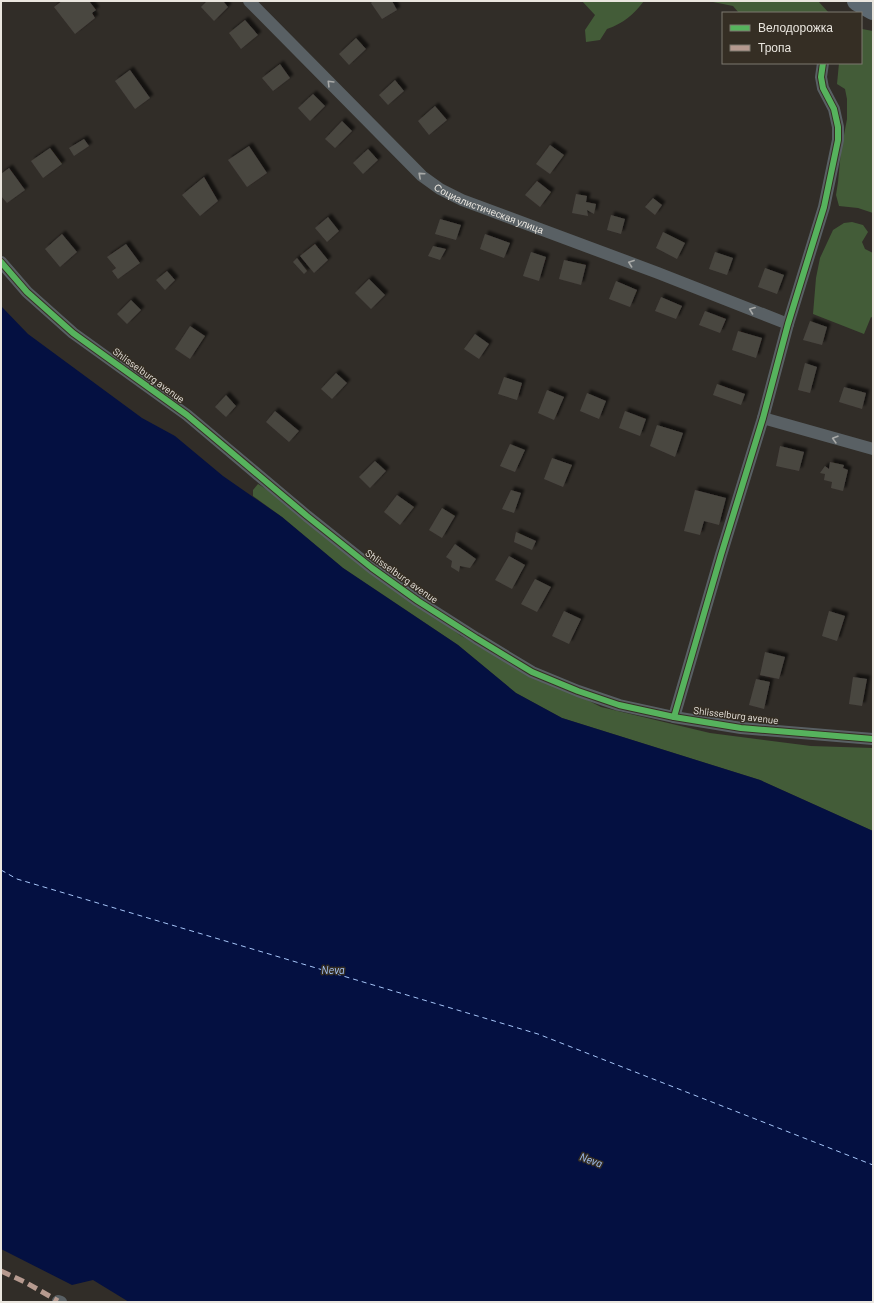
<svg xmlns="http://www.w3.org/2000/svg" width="874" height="1303" font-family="Barlow,sans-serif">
	<defs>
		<filter id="shadow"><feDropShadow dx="3.5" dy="-3.5" stdDeviation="1" flood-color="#0009"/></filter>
	</defs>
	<rect width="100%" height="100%" fill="#312d28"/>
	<g fill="#435c38">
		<path d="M582,1H644C633,15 624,23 607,29L600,40L586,42L585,30L595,15Z"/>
		<path d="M708,1H818L829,13H739L733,6Z"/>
		<path d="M862,29L873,31V213L858,208L839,206L836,195L838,182L841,151L847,119V99L845,89L837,84L839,63H861Z"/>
		<path d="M852,222L863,225L868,232L862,242L865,249L873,253V318L871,317L864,334L813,314L816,278L820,258L833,230L844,223Z"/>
		<path d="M258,484L287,502L461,636L601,707L710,733L811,746L873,748V831L760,780L562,718L516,693L458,645L343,568L282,517L253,496V490Z"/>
	</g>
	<path fill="#041041" d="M1,306L28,334L142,418L175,436L223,476L282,517L343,568L458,645L516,693L562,718L760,780L873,831V1302H129L93,1280L72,1285L1,1249Z"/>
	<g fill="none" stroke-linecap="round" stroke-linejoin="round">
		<path stroke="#a6c5f8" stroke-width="1" stroke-dasharray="5 4" stroke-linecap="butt" d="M1,870L17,879L538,1034L873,1165"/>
	</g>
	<g fill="#4a4641" filter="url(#shadow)">
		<path d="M62,1H89L96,10L92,13L95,18L75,34L54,7Z"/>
		<path d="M207,1H223L228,7L214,21L201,7Z"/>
		<path d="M373,1H392L397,10L382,19L371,3Z"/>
		<path d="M245,20L258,35L241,49L229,33Z"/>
		<path d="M356,38L366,49L349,65L339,54Z"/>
		<path d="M280,64L290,78L273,91L262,78Z"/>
		<path d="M130,70L150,98L135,109L115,81Z"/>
		<path d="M395,80L404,91L388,105L379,95Z"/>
		<path d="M313,94L325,106L310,121L298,108Z"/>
		<path d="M435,106L447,120L429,135L418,121Z"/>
		<path d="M342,121L352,131L335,148L325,139Z"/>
		<path d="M84,139L89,146L74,156L69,148Z"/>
		<path d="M550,145L564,155L550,174L536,164Z"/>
		<path d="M249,146L267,173L247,187L228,160Z"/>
		<path d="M50,148L62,164L43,178L31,161Z"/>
		<path d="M368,149L378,160L363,174L353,163Z"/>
		<path d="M9,168L25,190L7,203L1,196V174Z"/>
		<path d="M204,177L218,201L200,216L182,195Z"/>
		<path d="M537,181L551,192L540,207L525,195Z"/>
		<path d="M576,194L587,196L586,202L596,204L594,214L587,210L588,216L572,213Z"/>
		<path d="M653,198L662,205L655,215L645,207Z"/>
		<path d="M611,215L625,219L621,234L607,230Z"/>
		<path d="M328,217L339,231L327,242L315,228Z"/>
		<path d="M440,219L461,225L456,240L435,234Z"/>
		<path d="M663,232L685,243L677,259L656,248Z"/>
		<path d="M62,234L77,252L60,267L45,249Z"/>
		<path d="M485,234L510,243L504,258L480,249Z"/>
		<path d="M126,244L140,263L118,279L112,271L116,268L107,257Z"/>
		<path d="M315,244L328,260L314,273L300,256Z"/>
		<path d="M433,246L446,249L440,260L428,256Z"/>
		<path d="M531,252L546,257L539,281L523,276Z"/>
		<path d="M715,252L733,258L727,275L709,269Z"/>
		<path d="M297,258L307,271L304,274L293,262Z"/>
		<path d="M564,260L586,265L581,285L559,279Z"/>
		<path d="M765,268L784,275L777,294L758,287Z"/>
		<path d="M167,271L175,280L165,290L156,280Z"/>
		<path d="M369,279L385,295L371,309L355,293Z"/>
		<path d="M616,281L637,290L630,307L609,299Z"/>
		<path d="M661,297L682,306L676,319L655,311Z"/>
		<path d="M131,300L141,310L127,324L117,314Z"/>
		<path d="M705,311L726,319L720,333L699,325Z"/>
		<path d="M810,321L827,327L822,345L803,340Z"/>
		<path d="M190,326L205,336L190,359L175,349Z"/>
		<path d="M738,331L762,338L756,358L732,350Z"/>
		<path d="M475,334L489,344L479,359L464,349Z"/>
		<path d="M805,363L817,367L810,393L798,390Z"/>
		<path d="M336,373L347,383L332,399L321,389Z"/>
		<path d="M504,377L522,383L517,400L498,394Z"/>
		<path d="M717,384L745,394L741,405L713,395Z"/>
		<path d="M844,387L866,393L862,409L839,402Z"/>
		<path d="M547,390L564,397L554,420L538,413Z"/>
		<path d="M587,393L606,401L599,419L580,411Z"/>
		<path d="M226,395L236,406L226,417L215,407Z"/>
		<path d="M275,411L299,431L289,442L266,422Z"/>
		<path d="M625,411L646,419L640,436L619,428Z"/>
		<path d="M657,425L683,433L675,457L650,446Z"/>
		<path d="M510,444L525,450L515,472L500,466Z"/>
		<path d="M780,446L804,452L799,471L776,466Z"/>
		<path d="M552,458L572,465L563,487L544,479Z"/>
		<path d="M375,461L386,471L370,488L359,477Z"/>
		<path d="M830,462L844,465L843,468L848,470L843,491L831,488L832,482L824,480L825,474L820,473L825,466L829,469Z"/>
		<path d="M511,490L521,493L514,513L502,509Z"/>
		<path d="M695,490L726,498L719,525L704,521L700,535L684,531Z"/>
		<path d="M397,495L414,507L400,525L384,512Z"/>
		<path d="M442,508L455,516L442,538L429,530Z"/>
		<path d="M516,532L536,541L532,550L514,542Z"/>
		<path d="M455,544L476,559L470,568L460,566L459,572L451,567L452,561L446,557Z"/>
		<path d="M509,556L525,565L512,589L495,580Z"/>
		<path d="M535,579L551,587L537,612L521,604Z"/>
		<path d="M564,611L581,619L569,644L552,636Z"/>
		<path d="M829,611L845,616L837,641L822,636Z"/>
		<path d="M765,652L785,657L779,679L760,675Z"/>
		<path d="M853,677L867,679L862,706L849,704Z"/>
		<path d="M756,679L770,682L764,709L749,705Z"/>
	</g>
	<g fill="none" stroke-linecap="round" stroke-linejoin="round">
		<g stroke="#596064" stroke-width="12">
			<path id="s1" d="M249,1L422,176L440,189L462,200L658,273L788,324"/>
			<path d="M1,262L27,292L73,333L187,415L307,516L372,568L418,601L476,638L532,672L578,691L619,705L674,717L741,728L873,739"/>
			<path d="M763,418L873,449"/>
			<path d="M674,717L721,555L763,418L788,324L824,207L838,140V127L834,109L823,88L821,77L823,63"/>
			<path d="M58,1301L61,1302"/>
		</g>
		<path stroke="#5d6971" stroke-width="20" d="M857,1L873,10"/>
		<path stroke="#b69a8f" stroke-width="5" stroke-dasharray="10 5" stroke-linecap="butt" d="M1,1271L25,1282L58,1301"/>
		<g stroke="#352e24" stroke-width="8">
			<g id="cycleway">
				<path d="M1,262L27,292L73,333L187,415L307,516L372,568L418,601L476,638L532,672L578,691L619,705L674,717L741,728L873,739"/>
				<path d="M674,717L721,555L763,418L788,324L824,207L838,140V127L834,109L823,88L821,77L823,63"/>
			</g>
		</g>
		<use href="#cycleway" stroke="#56b35d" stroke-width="6"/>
	</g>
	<defs><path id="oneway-chevron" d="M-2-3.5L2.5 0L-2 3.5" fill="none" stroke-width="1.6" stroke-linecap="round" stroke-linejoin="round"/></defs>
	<g stroke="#a9aaa8">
		<use href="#oneway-chevron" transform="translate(330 83) rotate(-135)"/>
		<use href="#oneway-chevron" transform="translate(421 175) rotate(-138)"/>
		<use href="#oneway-chevron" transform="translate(631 263) rotate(-160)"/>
		<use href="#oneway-chevron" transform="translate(752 310) rotate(-159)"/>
		<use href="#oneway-chevron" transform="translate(835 439) rotate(-164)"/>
	</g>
	<g text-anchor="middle" stroke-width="3" stroke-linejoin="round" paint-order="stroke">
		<g font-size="10" fill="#eae6df" stroke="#352e24">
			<text dy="4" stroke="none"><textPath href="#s1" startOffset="321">Социалистическая улица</textPath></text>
			<text transform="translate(149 375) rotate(36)" y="4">Shlisselburg avenue</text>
			<text transform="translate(402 576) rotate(35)" y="4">Shlisselburg avenue</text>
			<text transform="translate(736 715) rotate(7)" y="4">Shlisselburg avenue</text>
		</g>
		<g font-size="11" font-style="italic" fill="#a6c5f8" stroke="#352e24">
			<text x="333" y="974">Neva</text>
			<text transform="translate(591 1160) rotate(20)" y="4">Neva</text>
		</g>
	</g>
	<rect width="874" height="1303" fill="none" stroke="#eae6df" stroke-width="4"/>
	<rect x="722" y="12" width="140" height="52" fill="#352e24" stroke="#7d786f"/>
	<rect x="730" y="25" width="20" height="6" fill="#56b35d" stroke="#7d786f"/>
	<text x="758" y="32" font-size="12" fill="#eae6df">Велодорожка</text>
	<rect x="730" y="45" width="20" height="6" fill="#b69a8f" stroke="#7d786f"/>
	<text x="758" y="52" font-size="12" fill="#eae6df">Тропа</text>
</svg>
